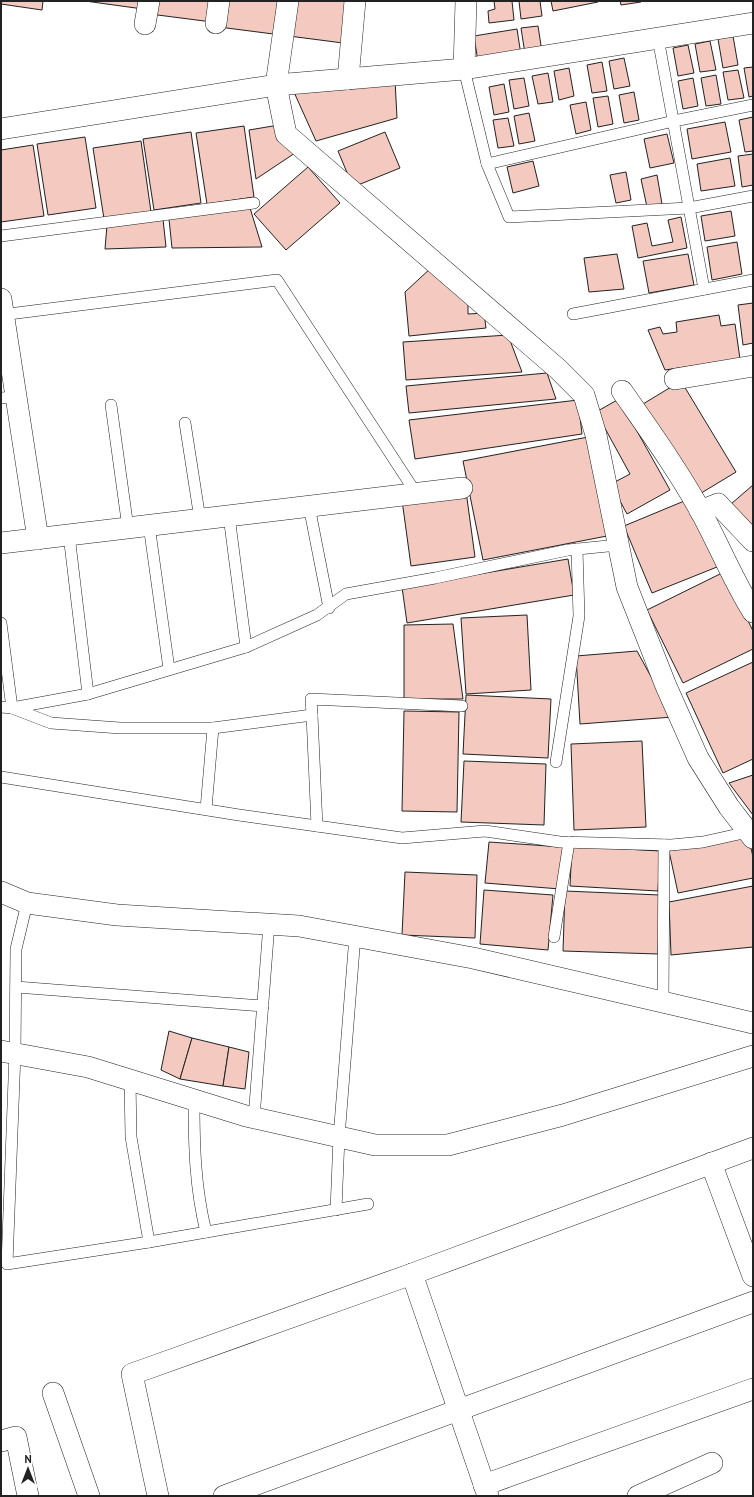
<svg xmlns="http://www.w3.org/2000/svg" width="754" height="1497" font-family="'PT Sans',sans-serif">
	<rect width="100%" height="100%" fill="#fff"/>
	<g fill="#f3c9c0" stroke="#222">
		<path d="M1,1H43L42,10L1,4Z"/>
		<path d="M85,1H144L143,9Z"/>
		<path d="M152,1H216L212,22L150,14Z"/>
		<path d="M222,1H287L281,35L219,27Z"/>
		<path d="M294,1H347L343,43L289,36Z"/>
		<path d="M494,1H512L514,20L489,23L488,11L495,9Z"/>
		<path d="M519,1H540L542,16L521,19Z"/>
		<path d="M551,1H598V2L553,11Z"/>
		<path d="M620,1H641V2L621,5Z"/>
		<path d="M538,26L542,52L525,54L521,28Z"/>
		<path d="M517,29L521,55L478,62L474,36Z"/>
		<path d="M733,36L738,65L723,68L718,39Z"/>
		<path d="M710,41L716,70L700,72L695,44Z"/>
		<path d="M688,45L694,73L678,76L673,48Z"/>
		<path d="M624,58L630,86L614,89L609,61Z"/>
		<path d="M602,62L607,91L592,93L587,65Z"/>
		<path d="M753,67V96L749,97L744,68Z"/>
		<path d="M569,68L574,96L559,100L554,71Z"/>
		<path d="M738,70L744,98L728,100L723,72Z"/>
		<path d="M548,73L553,102L538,104L532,76Z"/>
		<path d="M716,75L721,104L706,106L701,78Z"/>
		<path d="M524,78L529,106L514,109L509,80Z"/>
		<path d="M693,78L698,106L683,109L678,81Z"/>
		<path d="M395,80L397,118L316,141L293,90Z"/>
		<path d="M504,84L509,112L494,115L489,87Z"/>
		<path d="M634,92L639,120L624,123L619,95Z"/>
		<path d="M608,96L613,124L598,127L593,98Z"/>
		<path d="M586,102L591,130L576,134L570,105Z"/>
		<path d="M529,113L535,141L519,144L514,116Z"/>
		<path d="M753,117V151L745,152L739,120Z"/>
		<path d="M508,118L514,146L498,148L493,120Z"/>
		<path d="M725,122L731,152L692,159L687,129Z"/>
		<path d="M279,125L295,153L256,179L249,130Z"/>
		<path d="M244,126L254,197L207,204L196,133Z"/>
		<path d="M191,132L201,203L154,210L143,139Z"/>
		<path d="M385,132L400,168L353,187L338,151Z"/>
		<path d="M667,134L674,163L650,168L644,139Z"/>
		<path d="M85,137L96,208L48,215L37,144Z"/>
		<path d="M141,141L151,212L104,219L93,148Z"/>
		<path d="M33,145L44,216L1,222V150Z"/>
		<path d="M753,154V185L742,187L738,156Z"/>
		<path d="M730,158L735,186L701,191L697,164Z"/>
		<path d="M533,161L539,186L513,193L507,167Z"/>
		<path d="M308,167L340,203L286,250L254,214Z"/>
		<path d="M626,172L631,200L616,203L610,175Z"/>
		<path d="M657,175L662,204L647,207L641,179Z"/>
		<path d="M250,208L262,247L172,248L169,219Z"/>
		<path d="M731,211L735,236L705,241L701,216Z"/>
		<path d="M681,217L687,248L638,258L632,226L647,223L652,246L673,242L668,220Z"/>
		<path d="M163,219L166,247L105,249L107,225Z"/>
		<path d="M737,242L742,274L712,280L707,247Z"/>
		<path d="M617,254L624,289L589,292L584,258Z"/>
		<path d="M688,254L694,285L649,293L643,261Z"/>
		<path d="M432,267L468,305V314L484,313L486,328L409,336L405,292Z"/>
		<path d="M753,303V343L743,345L738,305Z"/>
		<path d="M719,315L721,326L735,324L740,359L665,370L648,330L660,327L663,334L677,332L676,322Z"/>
		<path d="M508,335L522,372L406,380L403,342Z"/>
		<path d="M547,373L556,399L409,413L406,386Z"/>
		<path d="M681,381L736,472L698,495L643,404Z"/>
		<path d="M619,399L670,490L627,514L611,484L630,474L596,412Z"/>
		<path d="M578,400L582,434L415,459L409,420Z"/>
		<path d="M588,437L607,536L483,560L463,461Z"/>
		<path d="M753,485V528L731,504Z"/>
		<path d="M466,491L475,557L411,566L402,500Z"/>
		<path d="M689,499L717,567L652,593L624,526Z"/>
		<path d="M568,559L574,595L407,623L402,587Z"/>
		<path d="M724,572L753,631V649L683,683L647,610Z"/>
		<path d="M527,615L531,690L466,694L461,618Z"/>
		<path d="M453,624L463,699H404V625Z"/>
		<path d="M637,651L673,717L580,724L576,656Z"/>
		<path d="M753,662V759L723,773L686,693Z"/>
		<path d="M466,695L551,699L548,758L463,754Z"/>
		<path d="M404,711L459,712L457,812L402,811Z"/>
		<path d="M642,741L646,827L574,830L571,744Z"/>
		<path d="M464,761L546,764L544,825L461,822Z"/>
		<path d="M753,775V815L729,783Z"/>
		<path d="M748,834L753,857V878L678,893L669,851Z"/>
		<path d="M489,842L563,847L560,889L485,883Z"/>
		<path d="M572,846L660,851L658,891L570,886Z"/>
		<path d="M405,872L477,875L475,938L402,935Z"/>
		<path d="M753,886V947L671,955L669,902Z"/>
		<path d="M484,890L553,895L548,950L480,944Z"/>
		<path d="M565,891L660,895L658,954L563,951Z"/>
		<path d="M169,1031L192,1038L180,1079L161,1070Z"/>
		<path d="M192,1038L229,1047L223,1086L180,1079Z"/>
		<path d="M229,1047L249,1052L245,1089L223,1086Z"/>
	</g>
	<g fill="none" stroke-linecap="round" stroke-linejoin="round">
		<g stroke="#222" stroke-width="12">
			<g id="service">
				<path d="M658,38L704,289"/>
				<path d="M464,69L487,164L509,217L689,208L753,196"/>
				<path d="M487,164L674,121L753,105"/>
				<path d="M1,236L254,203"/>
				<path d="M573,314L753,280"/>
				<path d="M1,315L277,280L416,493"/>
				<path d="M1,398L16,397"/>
				<path d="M111,405L128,528"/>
				<path d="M185,423L200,519"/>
				<path d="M309,506L329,608"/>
				<path d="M229,516L246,647"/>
				<path d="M149,525L169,669"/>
				<path d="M69,535L88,694"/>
				<path d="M1,623L12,708L51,723L120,728H213L206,809"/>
				<path d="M1,707L12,708L88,694L246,647L317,615L346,594L435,578L568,550L618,545"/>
				<path d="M312,715L311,699L462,706"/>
				<path d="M213,728L312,715L317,826"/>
				<path d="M556,762L579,616L577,549"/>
				<path d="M1,777L239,815L402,838L485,831L560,842L671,845L703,842L748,832"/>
				<path d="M27,903L16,949L15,1053L7,1264L149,1242L368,1204"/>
				<path d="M554,937L569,842"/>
				<path d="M16,987L263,1006"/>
				<path d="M663,1002L664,845"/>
				<path d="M130,1080L131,1137L149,1242"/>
				<path d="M194,1099C194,1146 195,1187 206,1232"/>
				<path d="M254,1118L269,924"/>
				<path d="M336,1210L339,1137L355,936"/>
			</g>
		</g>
		<g stroke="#222" stroke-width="22">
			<g id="minor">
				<path d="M288,1L276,85L286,134L558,369L584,395L596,435L627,587L666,686L698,758L729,807L753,838"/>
				<path d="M216,23L219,1"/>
				<path d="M145,24L149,1"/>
				<path d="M464,69L466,1"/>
				<path d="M348,79L355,1"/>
				<path d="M1,129L276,85L464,69L753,23"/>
				<path d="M1,299L38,539"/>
				<path d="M675,379L753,366"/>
				<path d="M622,391C649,430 678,470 701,512C719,545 733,580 753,612"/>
				<path d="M700,511L718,504L753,541"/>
				<path d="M1,543L462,488"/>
				<path d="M1,892L27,903L117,915L299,926L473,958L753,1023"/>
				<path d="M1,1051L88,1067L246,1116L375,1145H448L563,1115L753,1056"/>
				<path d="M711,1163L753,1276"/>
				<path d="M412,1274L488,1496"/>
				<path d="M53,1393L89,1496"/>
				<path d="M1,1441L16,1437L28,1496"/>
				<path d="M484,1485L753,1389"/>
				<path d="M158,1496L132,1374L412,1274L753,1148"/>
				<path d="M224,1496L753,1302"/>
				<path d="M638,1496L712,1463"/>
			</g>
		</g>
		<use href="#service" stroke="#fff" stroke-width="11"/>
		<use href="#minor" stroke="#fff" stroke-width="21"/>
	</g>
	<rect width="754" height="1497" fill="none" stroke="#222222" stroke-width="4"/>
	<g transform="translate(28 1469)" stroke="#ffffff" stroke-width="3" paint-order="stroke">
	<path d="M0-3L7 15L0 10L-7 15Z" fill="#222222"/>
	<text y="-6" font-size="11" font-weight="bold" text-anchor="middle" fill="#222222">N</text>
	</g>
</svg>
